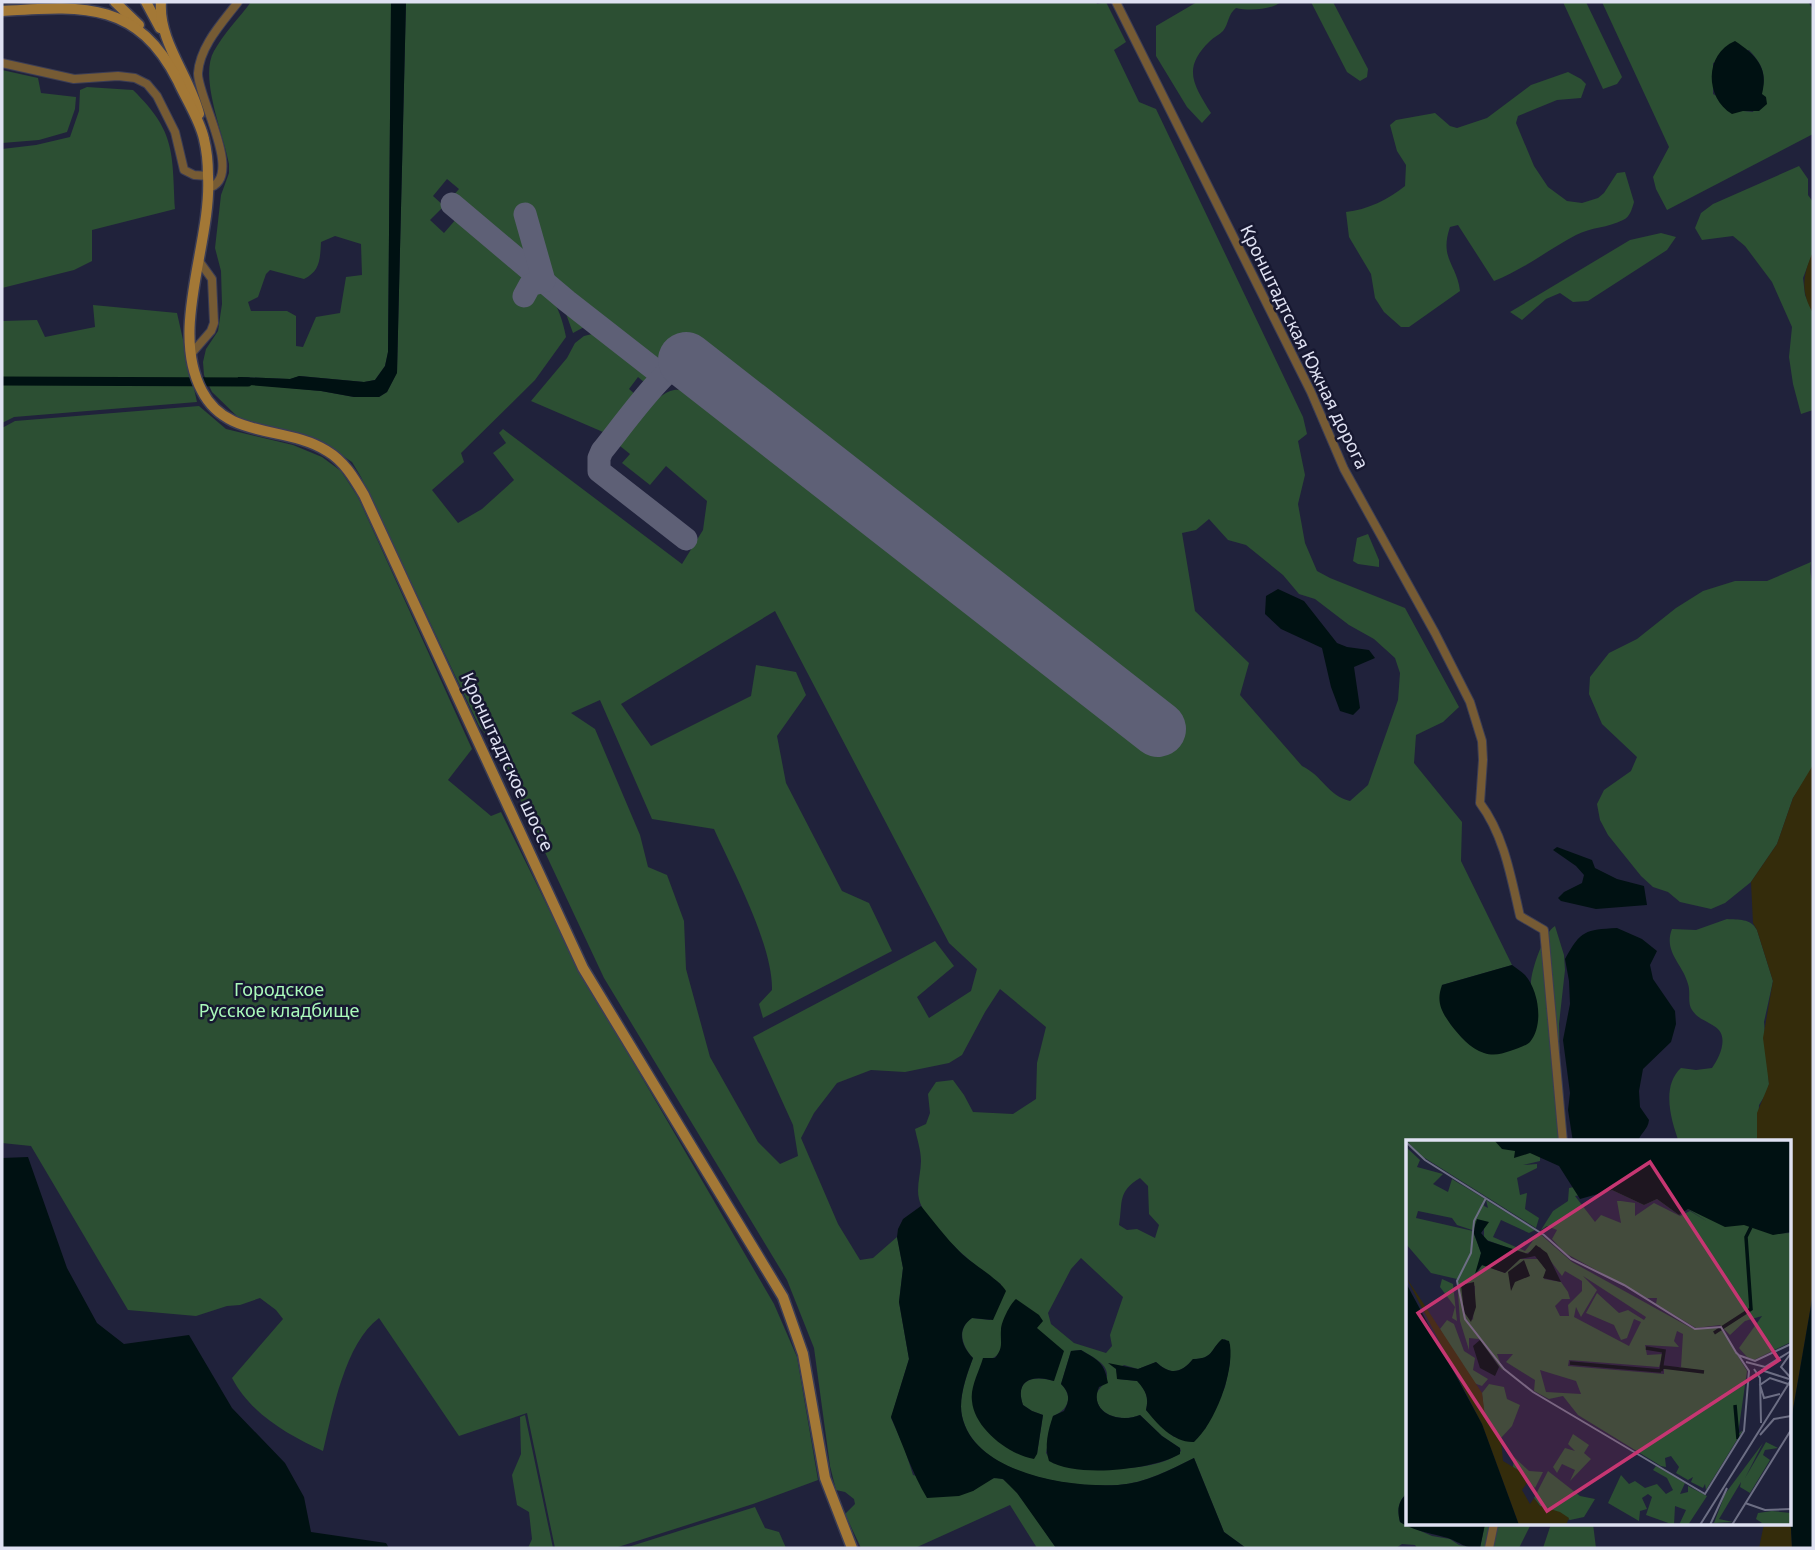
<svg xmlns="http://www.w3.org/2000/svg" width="1815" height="1550" font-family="'Noto Sans',sans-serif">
	<rect width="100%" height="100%" fill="#20223b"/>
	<g fill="#2c4f33" fill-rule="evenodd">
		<path d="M251,2H391L388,352L385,366L375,380L364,382L300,376L290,379L238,377L237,383L321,391L354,397H379L387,392L397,372L406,2H1096L1097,4L1106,2L1126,42L1114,50L1139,102L1156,109L1303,417L1307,434L1298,441L1305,475L1298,504L1305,543L1317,571L1330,578L1405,608L1459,707L1443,722L1416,735L1414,763L1462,822L1461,861L1512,965L1442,985L1450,1023L1469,1044L1537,1002C1536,997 1532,991 1531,985C1530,973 1544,932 1555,926L1564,955L1565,970L1559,1024L1560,1070L1558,1092L1568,1142H1407V1493C1398,1502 1397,1509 1400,1522L1432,1536L1450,1539L1459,1545L1473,1548H1417L1415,1545L1402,1544L1396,1548H1246L1224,1532L1194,1458C1170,1470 1145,1483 1118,1485C1068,1488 975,1474 962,1416C958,1399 967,1374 973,1358C962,1346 956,1329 972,1318L990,1320L1001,1284C980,1271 924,1224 919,1199C916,1187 921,1173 921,1161C921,1150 917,1139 915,1129L926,1124L930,1113L928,1094L936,1082L953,1080L964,1095L973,1112L1013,1114L1036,1099L1037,1063L1046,1027L1000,989L985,1012L962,1055L949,1063L905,1072L871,1070L837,1083L814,1113L801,1138L838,1224L860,1260L873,1258L897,1237L903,1268L899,1302L909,1359L891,1418L904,1447L913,1475L973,1491C981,1485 991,1475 1002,1479C1016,1485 1046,1534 1056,1548H1037L1010,1505L915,1548H861L845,1514L855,1504L854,1499L845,1492L836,1490L830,1466L814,1348L787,1280L604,978L496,748L479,726L361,477L352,462L317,439L286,430L242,421L212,392L204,375L203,362L206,349L218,331L222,304L221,271L215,248L221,195L229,173V164C223,133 199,77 214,51C224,33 239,18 251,2ZM447,179L459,189L452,197L601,324L657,367L684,333L1182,721L1155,754L691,393C686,391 679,389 674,390C654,394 629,429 620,446L630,454L622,463L650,485L666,466L707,501L703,530L682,564L503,429L499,433L506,443L493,453L514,480L482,509L458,523L432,490L464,462L461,453L535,380L566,337C563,321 558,306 548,292C539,279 481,224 467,219C463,217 461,218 457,218L444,233L430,220L444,206L433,196ZM335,236L361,244L362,275L346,277L340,313L316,317L303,347L296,346V316L287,311H251L248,302L258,297L266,274L270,270L304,279C320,271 320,260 321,242ZM1209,519L1228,540L1246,545L1283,575L1299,594L1315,599L1349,625L1374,639L1395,658L1400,673L1398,700L1368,785L1350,801C1327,795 1323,776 1302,766L1240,695L1249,663L1195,611L1182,533L1196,530ZM775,611L949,943L977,969L971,991L929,1018L917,997L954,966L935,941L753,1037L793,1125L798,1156L780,1164L758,1142L710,1057L686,969L684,921L667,875L648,867L640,835L595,729L571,713L600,700L652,819L714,829C733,871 773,945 772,990L759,1004L763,1018L892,951L869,903L842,891L786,783L777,736L806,695L796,672L756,665L751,696L651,746L621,704ZM1140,1178L1148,1186L1149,1214L1159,1225L1155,1238L1137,1229L1127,1230L1119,1225C1123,1202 1117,1192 1140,1178ZM1081,1258L1123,1297L1110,1335L1112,1346L1106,1353L1074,1343L1051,1324L1048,1313L1071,1269ZM1002,1335L1054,1381C1034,1375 1014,1379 1023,1405L1032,1411L1043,1415L1037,1454L1024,1456L993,1436L990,1359C1001,1356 1003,1346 1002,1335ZM1225,1339L1230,1345V1363L1225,1387L1205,1429L1174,1437L1146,1410C1149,1397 1146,1391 1138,1381L1118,1379L1116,1369L1124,1365L1138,1369L1156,1362C1170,1375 1181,1374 1193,1359C1217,1359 1210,1345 1225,1339ZM1081,1350C1091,1356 1112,1365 1106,1380C1103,1386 1098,1389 1096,1395C1097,1417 1123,1422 1140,1415L1162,1436L1180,1448L1181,1451C1163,1473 1078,1472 1053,1463L1046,1453L1053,1416C1068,1410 1074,1397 1061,1384L1071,1351Z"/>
		<path d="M1197,2H1281C1271,10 1249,11 1236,8C1228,14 1229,23 1223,31C1219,35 1214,37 1210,41C1182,68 1193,84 1211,113L1202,123L1187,107L1156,56V26Z"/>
		<path d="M1311,2H1333L1368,69L1367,77L1360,81L1347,72Z"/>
		<path d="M1563,2H1586L1622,77L1617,84L1603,89Z"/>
		<path d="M1602,2H1808L1813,9V134L1667,210L1656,189L1653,177L1669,147ZM1749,50C1771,73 1765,86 1753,112L1743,111L1713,94V63Z"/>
		<path d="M2,70L38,78L41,93L76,97L75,109L67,132L39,140L2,143Z"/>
		<path d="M1568,72L1581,79L1586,84L1581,98L1557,100L1518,116L1516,123L1534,166L1548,187L1567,201L1582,203L1598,198L1604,193L1617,173L1625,172L1634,202C1632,209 1630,217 1623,220C1608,228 1591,227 1576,235C1548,250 1524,269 1494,281L1458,225L1450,227C1439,259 1457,264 1460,291L1409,327H1401L1384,312L1375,298L1371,274L1349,237L1346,212C1367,210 1389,199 1405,186L1406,165L1397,151L1390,125L1396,120L1435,113L1450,126L1457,128L1487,118L1531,85Z"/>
		<path d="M87,87L133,90C176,132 172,152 175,209L92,230V261L74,270L2,288V149L36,145L70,137L79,111L80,90Z"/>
		<path d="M1799,166L1808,179V195L1813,202V252L1803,278L1805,295L1813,313V410L1801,414L1793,384L1789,357L1792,327L1772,282L1745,246L1733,236L1702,240L1695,228L1701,213L1713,204Z"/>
		<path d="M1661,233L1676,237L1667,250L1588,301L1573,302L1560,293L1546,299L1522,320L1510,312L1630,240Z"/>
		<path d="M561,300L592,326H586L573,333Z"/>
		<path d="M93,305L177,313L197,402L14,417L2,423V321L37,320L45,337L95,327Z"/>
		<path d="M596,333L602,335L644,368L649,377L645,383L638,377L629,389L636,395L603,432L531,401L567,358L575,343L584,336Z"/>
		<path d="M199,406L226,429L293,445L322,457L341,471L358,497L472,749L448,780L491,816L501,812L577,966L774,1304L797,1357L818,1480L753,1504L615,1548H555L527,1413L459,1436L379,1318C345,1343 333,1411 323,1451C288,1435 250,1413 232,1378L283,1319L276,1310L260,1298L240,1305L227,1306L196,1316L128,1310L31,1146L2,1143V428L15,421Z"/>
		<path d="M1368,534L1379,560V567L1358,564L1353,561L1357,538Z"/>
		<path d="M1811,562C1809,574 1813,580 1813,591C1814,607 1811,622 1813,639L1812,769L1793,798L1777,844L1751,882L1725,903L1711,909L1680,902L1668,892L1653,887L1641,876L1608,835L1600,820L1597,804L1604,790L1631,771L1637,757L1602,724L1589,694L1590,677L1609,653L1637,639L1676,608L1703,591L1735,581H1767Z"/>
		<path d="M1727,919C1739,920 1750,918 1757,930L1773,981L1764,1022L1769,1084L1767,1092L1759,1105L1757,1142H1679C1671,1120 1661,1086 1681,1068L1696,1070L1712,1068C1720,1057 1730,1035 1714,1026C1705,1020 1698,1019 1692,1010C1687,1003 1691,993 1688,984C1683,964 1663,952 1672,929L1696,930Z"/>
		<path d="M525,1415L553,1548H528L532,1539L529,1512L517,1505L512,1475L521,1454L520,1417Z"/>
		<path d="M755,1507L765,1528L779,1532L786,1548H625Z"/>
		<path d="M1485,1524H1531L1519,1548H1480Z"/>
		<path d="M1551,1524H1593L1596,1548H1543Z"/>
	</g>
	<g fill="#342c0b">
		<path d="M1813,252V313C1800,291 1803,274 1813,252Z"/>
		<path d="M1813,765V1294L1792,1415L1789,1491L1792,1548H1759L1764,1524H1789V1142H1757V1113L1769,1084L1763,1038L1773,981L1757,930L1753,923L1751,882L1777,844L1793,798Z"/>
	</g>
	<g fill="#001112">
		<path d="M391,2H406L397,373L387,392L379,397H354L321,391L237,384L238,377L290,379L299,376L364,382L375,380L385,366L388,352Z"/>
		<path d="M1735,41C1756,55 1769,68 1762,94L1766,97L1767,104L1759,111H1743L1732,114C1705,98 1704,54 1735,41Z"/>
		<path d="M1278,589L1304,601L1337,643L1347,647L1369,650L1375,658L1354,667L1360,708L1353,715L1340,711L1331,687L1322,648L1281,629L1265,614L1266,596Z"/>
		<path d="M1557,847L1592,860L1595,868L1617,879L1644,886L1647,905L1596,909L1561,901L1558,898L1564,892L1582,883L1584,875L1576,866L1553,850Z"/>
		<path d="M1617,928L1642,939L1657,951L1650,965L1653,979L1675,1011L1676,1024L1671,1042L1643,1069L1639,1091L1640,1107L1649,1120C1648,1130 1640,1133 1638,1142H1573L1568,1110L1570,1093L1563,1040L1570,1004L1569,981L1565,959C1581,930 1585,930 1617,928Z"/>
		<path d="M1512,965C1516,968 1521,971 1525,975C1539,991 1544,1025 1530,1042C1526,1046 1516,1049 1510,1051C1502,1054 1493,1056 1484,1053C1470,1049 1459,1035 1451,1025C1441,1011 1436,1002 1442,985Z"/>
		<path d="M28,1157L67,1268L97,1323L124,1344L189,1335L232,1408L285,1463L304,1497L311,1532L386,1543L389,1548H2V1158Z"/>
		<path d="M921,1206C934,1222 946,1238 960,1252C971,1263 1000,1280 1006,1291L993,1320L972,1318C956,1329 961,1346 973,1358C967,1374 958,1398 962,1416C974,1473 1069,1488 1118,1485C1146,1483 1170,1470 1194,1458L1224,1532L1246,1548H1056L1017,1493L1003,1479L994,1478L973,1491L959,1496L927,1498C912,1473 903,1445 891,1417L909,1359L899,1302L903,1268L897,1237L898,1229L903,1219Z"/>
		<path d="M1813,1294V1548H1792L1789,1491L1792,1415Z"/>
		<path d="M1016,1299L1039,1315L1043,1321L1037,1328L1064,1351L1054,1381C1034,1374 1014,1379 1023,1405L1032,1411L1043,1415L1037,1454L1034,1459C1009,1455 974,1428 972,1401C970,1387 979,1372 983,1358H995C1004,1347 1000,1342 1001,1330C1001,1322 1010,1304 1016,1299Z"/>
		<path d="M1222,1339L1229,1341L1230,1345C1234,1373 1215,1423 1194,1442C1174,1443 1157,1424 1146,1410C1149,1397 1146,1391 1137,1381L1117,1379L1116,1369L1108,1363L1138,1369L1156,1362C1170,1375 1181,1374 1193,1359C1213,1359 1210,1350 1222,1339Z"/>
		<path d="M1081,1350C1099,1361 1104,1362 1108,1383L1099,1387C1088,1413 1120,1424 1140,1415L1162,1436L1180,1448V1454C1152,1470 1077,1478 1049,1461C1044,1447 1048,1430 1053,1416L1064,1411C1070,1400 1070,1393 1061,1384L1071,1351Z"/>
		<path d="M1407,1493V1524H1485L1480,1548C1464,1548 1461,1543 1448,1538C1431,1533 1416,1532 1400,1522C1397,1509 1398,1502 1407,1493Z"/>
	</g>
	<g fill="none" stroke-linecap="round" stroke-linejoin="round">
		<path stroke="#001112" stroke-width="9" d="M2,381L248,382"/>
		<g stroke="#5e6076" stroke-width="23">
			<path d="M452,204L567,301L663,376"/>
			<path d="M524,296L530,285L544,281L525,214"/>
			<path d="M686,539L599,471V458L602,451C619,431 664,366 686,360"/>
		</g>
		<path stroke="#5e6076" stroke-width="56" d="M686,360L1158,729"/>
		<g stroke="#3b3d55" stroke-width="10">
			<g id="street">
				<path d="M1116,2L1311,392L1344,469L1435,633L1470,702L1482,741L1483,760L1480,803C1504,835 1511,877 1520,916L1544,930L1563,1142"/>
				<path d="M2,63L74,79L118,76L135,78L147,84L157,96L175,132L184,170L194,175L208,176"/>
				<path d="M208,188C246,179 197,97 198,73C200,46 222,23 238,2"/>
				<path d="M191,354L211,331L214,323L212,279L199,261"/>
				<path d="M1489,1548L1494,1524"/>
			</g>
		</g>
		<g stroke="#3b3d55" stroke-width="13">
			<g id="secondary">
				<path d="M115,2L139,25"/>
				<path d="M146,2L160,28"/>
				<path d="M161,2C158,41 190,77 199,114"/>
				<path d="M2,11C82,6 137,0 178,81C186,99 200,120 204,139C207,151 208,164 208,176C212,243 169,329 202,391C227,440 286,425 327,451C344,461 354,478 364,495L583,968L783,1297L803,1354L825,1478L852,1548"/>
			</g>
		</g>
		<use href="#street" stroke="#765b34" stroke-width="8"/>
		<use href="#secondary" stroke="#a37836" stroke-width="10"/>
	</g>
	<g text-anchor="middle" stroke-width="5" stroke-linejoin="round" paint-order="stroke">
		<g font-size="18" fill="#dfe1f2" stroke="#171831">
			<text transform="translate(1304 347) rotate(64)" y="6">Кронштадтская Южная дорога</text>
			<text transform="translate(507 762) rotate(65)" y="6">Кронштадтское шоссе</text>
		</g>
		<g font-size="18" fill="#aaf9ba" stroke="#171831">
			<text x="279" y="996">Городское<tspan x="279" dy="21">Русское кладбище</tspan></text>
		</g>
	</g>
	<g transform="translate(1406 1140)">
		<rect width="385" height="385" fill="#20223b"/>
		<path d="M0,0H324L385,92L364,94L385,93V202L348,220L341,217L333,208L356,176L339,181L324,195L314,185L290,188L250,164L251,158H241L159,113L146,99L151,90L141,86L135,90L147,71L162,61L163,48L168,47L153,25L134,16V21L117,25L131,24V28L111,38L114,55L121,53L119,69L133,78L130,88L14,15ZM206,50L238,65L251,59L273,75L282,69L302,82L284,71L274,76L248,63L229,76V63L215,61H211L215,83L195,75L189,82L169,56ZM0,7L14,20L11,27L37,34L27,44L42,52L46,39L79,59L78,66L82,68L80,60L129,90L123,93L95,80L87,97L119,111L133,93L166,122L287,189L313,188L318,193L341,231L332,294L337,290L300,350L299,344L297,348L285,342L287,337L282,340L270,333L273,327L265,316L259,318L260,327L255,326L172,275L157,256L143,259L128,251L129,240L100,222L107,214H91L97,231L73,199L63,198V210L54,181L51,139L25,133L0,104ZM12,71L46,78L51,85L66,90L78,86V99L119,114L134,107L156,136L159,131L176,141V151L162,165L163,176H154L149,166L156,159H164L162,152L155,142L138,139L140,130L133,119H114L99,133L76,125L71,133L75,113L67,91L10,78ZM177,136L240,177L238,180L222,170L213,173L191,153L180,173L208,185L215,200L221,198L228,179L235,182L223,206L168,177L170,167L175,177L191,150ZM60,144L69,146L67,180L58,172ZM271,191L277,194L275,227H270L285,231L258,228V234L162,226L163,220L253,227L257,214L241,215L239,205L273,207L268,201ZM134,230L170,241L175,254L140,252ZM36,139L47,144L51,181L46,178L49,167L34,147ZM41,180L48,184L58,211L69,218L67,230L82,239L76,246L65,242L44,209L34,189ZM83,244L98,247L101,259L114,265L106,286L95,298L78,272L76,253ZM167,294L183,305L178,313L185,319L164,341L169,330L156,324L151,333L147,327L159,308L169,311L162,304ZM360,302L372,308L359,310L357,315L364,320L344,353L334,347L335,342L313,379L327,382L308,383L319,354L357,303L339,338ZM108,317L123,331L137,332L129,348L107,327ZM250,326L279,343L274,354L282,352V346L301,356L282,385H273L280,370L269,366L268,385L240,375L246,357L242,354L236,358L241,369L234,371L233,381L202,363L215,335L223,344L229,341L239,348L251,344L260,354L267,350L261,338L247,330ZM142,331L174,356L189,359L178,377L164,380L134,366L128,358ZM366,371L385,373V385H343L356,383L350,379L352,373Z" fill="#2c4f33" fill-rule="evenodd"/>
		<path d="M0,137L76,253L79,276L95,298L97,321L119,334L121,343L116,350L124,364L128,358L134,366L154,372L163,378L160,385H113L76,284Z" fill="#342c0b"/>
		<path d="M88,0H385V92L367,95L338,85L319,87L282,69L273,75L251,59L238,65L206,50L174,59L153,26L124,13L108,18L109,11L96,9ZM71,79L83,82L75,93L82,101L122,114L130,105L141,113L155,142L137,138L140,130L129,116L114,119L99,133L76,125L69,134L75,113L67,91ZM118,120L124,136L109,142L105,151L102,132ZM68,142L70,167L65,182L58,172L55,145ZM0,143L76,284L113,385H0ZM74,200L93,227L89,236L74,228L67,206Z" fill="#001112"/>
		<path fill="none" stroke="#001112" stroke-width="3.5" d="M308,193L345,169L340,97L345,87M240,208L258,211L255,231M164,223L255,231M257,227L298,232M329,265L332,299"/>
		<path fill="none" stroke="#6c6e84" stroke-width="2" d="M0,2L19,20L138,95L165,119L218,145L289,189L315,187L331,214M80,58L68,81L65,113L51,141L59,179L98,229L127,252L299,354L338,291L343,231L331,213M385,213L375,227L385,238M332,215L349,221L385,204M340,222L359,227L385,211M348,229L354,238L355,283M355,230L383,239M374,254L358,258L354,245L364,238L385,245M354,295L368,279L385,276M339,363L359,370L385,369M294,385L385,240M304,385L321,348M326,385L385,290"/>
		<path fill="#c63672" fill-opacity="0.15" stroke="#c63672" stroke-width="3.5" d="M244,22L373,220L141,371L12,173Z"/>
		<rect width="385" height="385" fill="none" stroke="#dfe1f2" stroke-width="3.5"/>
	</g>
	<rect width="1815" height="1550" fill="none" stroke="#dfe1f2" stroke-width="7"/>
</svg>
